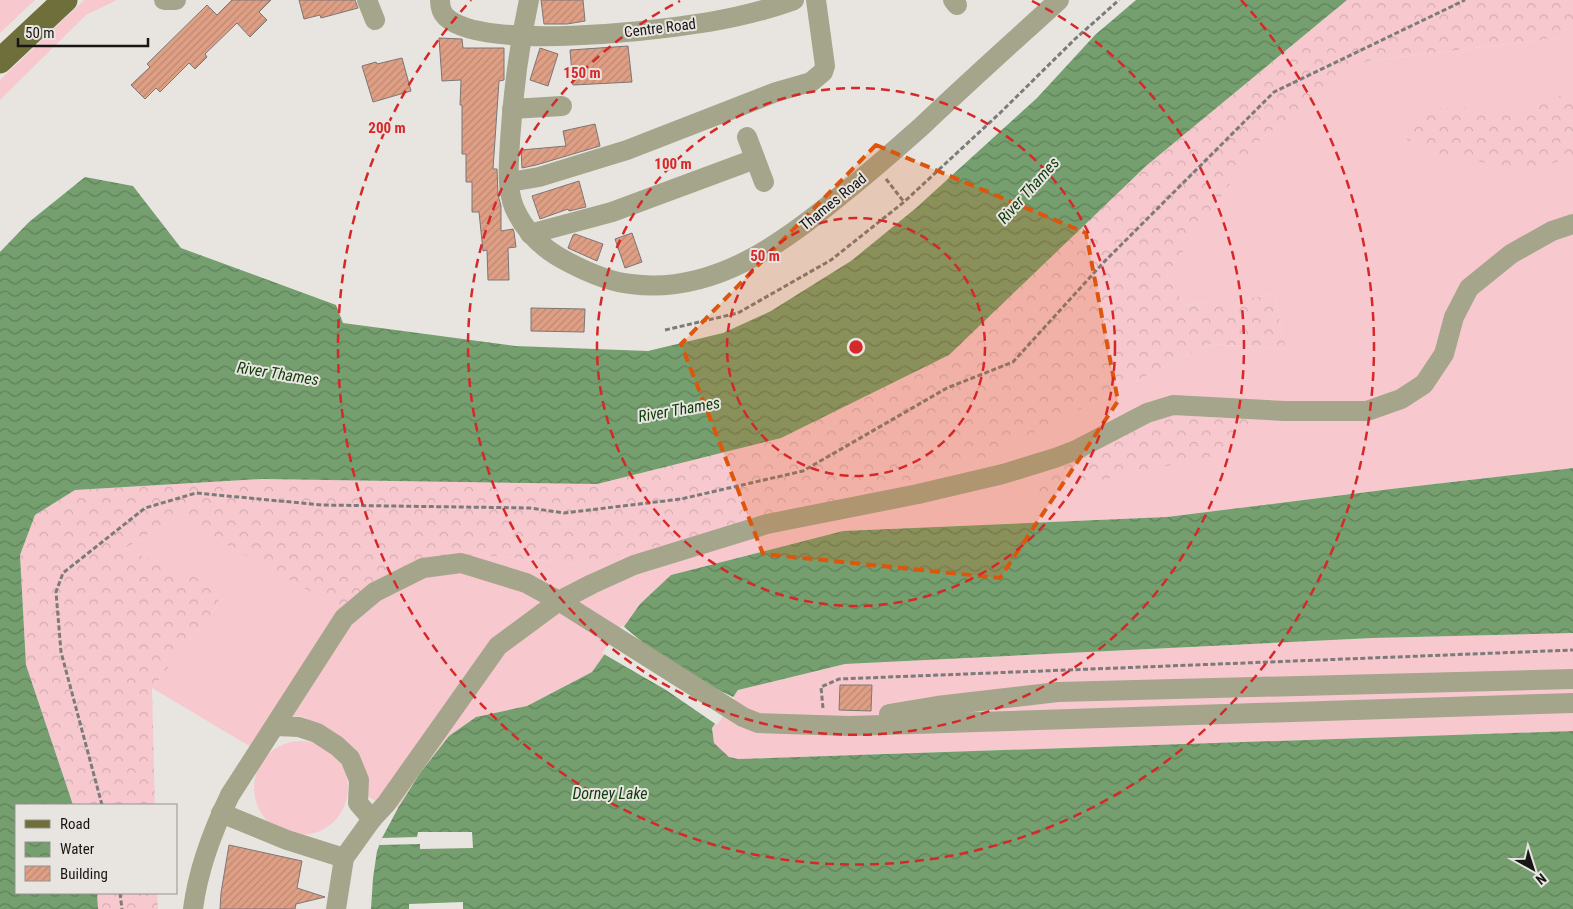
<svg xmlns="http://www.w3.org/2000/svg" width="1573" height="909" font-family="'Roboto Condensed',sans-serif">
	<defs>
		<pattern id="forest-crowns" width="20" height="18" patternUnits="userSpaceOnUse" patternTransform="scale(1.25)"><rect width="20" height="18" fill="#f7c9cf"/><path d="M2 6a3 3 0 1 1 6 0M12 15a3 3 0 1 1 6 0" fill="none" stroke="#d3acb1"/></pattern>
		<pattern id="water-waves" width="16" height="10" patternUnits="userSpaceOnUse" patternTransform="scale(1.25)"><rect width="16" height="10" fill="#759f6f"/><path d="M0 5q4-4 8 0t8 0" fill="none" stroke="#5f815a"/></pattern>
		<pattern id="building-hatch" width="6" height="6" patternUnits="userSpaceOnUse" patternTransform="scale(1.25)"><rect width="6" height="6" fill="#de9f85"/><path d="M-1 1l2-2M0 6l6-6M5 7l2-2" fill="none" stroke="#be8872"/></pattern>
	</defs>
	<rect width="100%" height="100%" fill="#e8e5e1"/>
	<g fill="#f7c9cf">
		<path d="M0,0H35L0,33Z"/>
		<path d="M84,0H117L86,15L0,100V80Z"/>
		<path d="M1573,36V468L1391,489L1167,517L843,531L671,575L640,604L592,672L527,706L476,717L449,736L420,772L398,808L374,800L367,796L364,768L355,748L304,717L273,713L251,747L152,688L220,603L124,549L176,517L342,608L393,571L421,562L481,555L576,564L974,463L1209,344L1286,349L1274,295L1185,305L1166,276L1262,138L1367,61Z"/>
		<path d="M1573,633V731L738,759L729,757L714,743L712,727L738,690L845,664L1373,638Z"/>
		<circle cx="301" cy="788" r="47"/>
	</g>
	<g fill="url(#forest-crowns)">
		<path d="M1347,0H1573V36L1367,61L1262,138L1166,276L1185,305L1274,295L1286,349L1209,344L974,463L851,497L672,543L576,564L481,555L421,562L393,571L342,609L176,517L124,549L207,582L220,603L152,688L155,805H73L26,665L20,555L35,515L75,490L261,479L597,484L1146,166Z"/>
		<path d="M1573,90V157L1540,167L1498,165L1445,156L1407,140L1412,114L1422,109L1464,108L1494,114L1514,116Z"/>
		<path d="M1162,416L1256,419L1233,452L1021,497L1062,467Z"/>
		<path d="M97,893H157L158,909H98Z"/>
	</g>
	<g fill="url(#water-waves)">
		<path d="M1136,0H1347L1146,166L949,355L781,438L597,484L261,479L75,490L35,515L20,555L26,665L73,805H16V893H97L98,909H0V252L29,222L85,177L133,186L181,248L336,305L343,323L515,346L648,351L723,333L771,311L851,261L916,208L1037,98L1095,35Z"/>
		<path d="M1573,468V633L1373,638L845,664L738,690L712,728L714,743L729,757L738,759L1573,731V909H371L373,878L377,851L382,838L398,808L420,773L449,736L476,717L527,706L592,672L640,604L671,575L843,531L1167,517L1391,489Z"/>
	</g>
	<g fill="#e8e5e1">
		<path d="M622,625L660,657L690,676L735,698L717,725L666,690L602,653Z"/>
		<path d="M418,832H472L473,848L420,849V844L379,845L382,838L417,837Z"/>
		<path d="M463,902V909H406H409V904Z"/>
	</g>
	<g fill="url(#building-hatch)" stroke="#7b7674">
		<path d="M232,0H271L259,12L267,20L250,37L237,23L205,54L207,57L195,69L189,63L160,92L156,88L145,99L131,85L150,67L147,64L207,5L217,15Z"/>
		<path d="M299,0H355L358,8L321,18L320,15L304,19Z"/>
		<path d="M541,0H583L585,21L567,24H544Z"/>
		<path d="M439,38L462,39L463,48H504V80L499,81L493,169H497L498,195L501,206V231L513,229L514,232L516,247L508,248L509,280H488L487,250L483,251L479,212H472V182H466V154H462V105H460L461,80L442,81Z"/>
		<path d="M628,46L632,82L573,85L570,50Z"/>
		<path d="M540,48L558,54L548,86L530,80Z"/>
		<path d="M402,58L411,91L373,102L362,66L376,62L377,64Z"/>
		<path d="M595,124L600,146L536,165L522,168L521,150L566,146L563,131Z"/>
		<path d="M579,181L586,207L569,211L568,209L540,219L532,196Z"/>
		<path d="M632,233L642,262L625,268L615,239Z"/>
		<path d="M575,234L603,244L597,261L568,248L573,235Z"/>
		<path d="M531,308L585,309L584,332L531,331Z"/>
		<path d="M840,685H872L871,711L839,710Z"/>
		<path d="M229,845L302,861L297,888L325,897L296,904L295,909H220L221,893Z"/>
	</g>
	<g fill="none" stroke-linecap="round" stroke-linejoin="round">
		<g stroke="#7d7b79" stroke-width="3" stroke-dasharray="5 2.5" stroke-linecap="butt">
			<path d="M886,179L904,202"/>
			<path d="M665,330L738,313L831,260L904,202L1000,113L1075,39L1119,0"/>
			<path d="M823,708L821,687L839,679L1573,650"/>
			<path d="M102,805L61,652L56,592L63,573L145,508L196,493L322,505L530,508L564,513L681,499L803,471L947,388L1013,362L1103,263L1274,92L1465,0"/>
			<path d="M120,893L122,909"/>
		</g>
		<g stroke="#a4a58a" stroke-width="20">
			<path d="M164,0H176"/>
			<path d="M367,0L375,20"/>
			<path d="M440,0C440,7 441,12 446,17C483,52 659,30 709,22C738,17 767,10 794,0"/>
			<path d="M529,0C519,46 513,94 510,141C509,162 506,187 514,207C525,233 544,250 568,262C587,272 610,282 631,284C712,295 782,244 841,195C869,173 895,150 922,126C967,83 1013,42 1059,0"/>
			<path d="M953,0L957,5"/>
			<path d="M512,109L562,106"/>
			<path d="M747,137L764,182"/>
			<path d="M510,182L539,177L627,150L776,92L811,82L823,72L825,66L816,0"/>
			<path d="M530,234L612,212L755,159"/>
			<path d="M889,714L937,706L1058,692L1573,679"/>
			<path d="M276,726L299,727L317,733L337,746L350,758L359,780L358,803L372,819"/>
			<path d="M221,813L287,840L344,858"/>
			<path d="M193,909C198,870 213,830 230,795L344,618L375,592L423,568L461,563L526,583L559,601L592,584L634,565L767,524L918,494L1003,474L1055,458L1076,450L1147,413L1173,405L1284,411H1367L1401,399L1424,384L1444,354L1454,317L1469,288L1511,254L1552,231L1573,224"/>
			<path d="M336,909L344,858L372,819L386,804L498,646L559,601L743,717L758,723L850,726L1573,703"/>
		</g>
		<path stroke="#6f6f3c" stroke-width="25" d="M0,61L65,0"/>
	</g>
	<path fill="#de560c" fill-opacity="0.2" stroke="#de560c" stroke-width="4" stroke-dasharray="10 6" stroke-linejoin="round" d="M876,145L1086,233L1118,401L1000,578L763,554L681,344Z"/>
	<g fill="none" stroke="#d62828" stroke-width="2.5" stroke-dasharray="9 6">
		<circle cx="856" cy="347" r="129"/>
		<circle cx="856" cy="347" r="259"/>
		<path d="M1032 1A388 388 0 1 1 680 1"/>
		<path d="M1241 0A518 518 0 1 1 471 0"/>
	</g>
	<g text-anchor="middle" stroke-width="4" stroke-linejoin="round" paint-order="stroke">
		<g font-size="15" fill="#171615" stroke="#e8e5e1">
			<text transform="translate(660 28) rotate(-7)" y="5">Centre Road</text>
			<text transform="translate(833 202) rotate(-39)" y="5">Thames Road</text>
		</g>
		<g font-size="16" font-style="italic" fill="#0f3b0a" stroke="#e8e5e1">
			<text transform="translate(1028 190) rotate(-48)" y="6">River Thames</text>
			<text transform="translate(278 373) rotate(9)" y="6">River Thames</text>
			<text transform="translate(679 409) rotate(-10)" y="6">River Thames</text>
			<text x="610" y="799">Dorney Lake</text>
		</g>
	</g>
	<circle cx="856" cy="347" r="8" fill="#d62828" stroke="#e8e5e1" stroke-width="2.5"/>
	<g font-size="15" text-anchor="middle" font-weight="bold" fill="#d62828" stroke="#e8e5e1" stroke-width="4" stroke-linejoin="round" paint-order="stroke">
		<text x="582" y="78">150 m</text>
		<text x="387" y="133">200 m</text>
		<text x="673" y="169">100 m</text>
		<text x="765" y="261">50 m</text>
	</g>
	<rect x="15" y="804" width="162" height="90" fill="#e8e5e1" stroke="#94928f"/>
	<rect x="25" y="820" width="25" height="8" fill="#6f6f3c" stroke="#94928f"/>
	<text x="60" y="829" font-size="15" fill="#171615">Road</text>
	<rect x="25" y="842" width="25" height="15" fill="url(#water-waves)" stroke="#94928f"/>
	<text x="60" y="854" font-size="15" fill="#171615">Water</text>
	<rect x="25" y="866" width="25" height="15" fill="url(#building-hatch)" stroke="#94928f"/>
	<text x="60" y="879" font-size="15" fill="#171615">Building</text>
	<g transform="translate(1533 869) rotate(141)" stroke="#e8e5e1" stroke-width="4" paint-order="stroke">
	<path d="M0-4L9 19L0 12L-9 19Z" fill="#171615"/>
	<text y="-8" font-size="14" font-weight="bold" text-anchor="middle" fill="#171615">N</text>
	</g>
	<path d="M18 38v8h130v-8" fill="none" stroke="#171615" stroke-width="2.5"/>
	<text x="25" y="38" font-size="15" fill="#171615" stroke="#e8e5e1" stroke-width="4" paint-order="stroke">50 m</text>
</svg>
